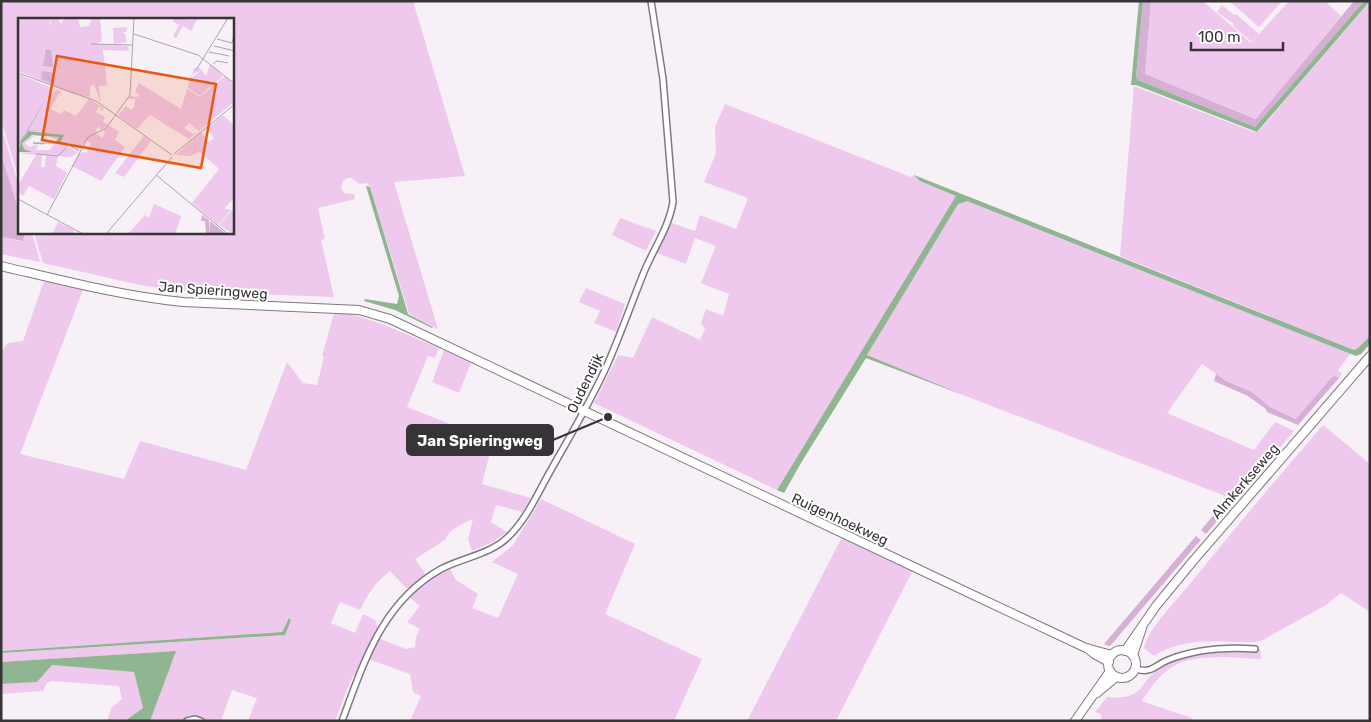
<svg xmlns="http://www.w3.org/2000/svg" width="1371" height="722" font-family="Rubik,sans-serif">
	<rect width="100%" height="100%" fill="#f8f0f7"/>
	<g fill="#eec9ed">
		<path d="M1,1H413L465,176L394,182L438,329L409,314L370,187L367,183L359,184L352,178H347L343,181L341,188L344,193L354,194L355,199L318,208L325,239L321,240L334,297L178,291L140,285L43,263L34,233L232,232V19H19V180L1,120Z"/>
		<path d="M1151,1H1203L1251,43L1289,1H1325L1341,16L1257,119L1145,74Z"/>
		<path d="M1229,1H1282L1259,27Z"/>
		<path d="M1370,1V336L1358,348L1354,350L1120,256L1134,86L1254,132L1259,131Z"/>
		<path d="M1222,5L1234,15L1236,14L1259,34L1252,42L1233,26L1234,24L1217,12Z"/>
		<path d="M725,104L911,177L914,175L920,181L957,196L777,490L594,403L618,355L633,358L652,317L700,340L705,329L701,323L706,309L723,316L729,294L701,283L716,246L695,238L686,264L654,252L669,222L695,231L700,215L736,229L748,198L704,182L716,153L715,127Z"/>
		<path d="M1,126L19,186V211L1,154Z"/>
		<path d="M963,201H967L1351,353L1338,370L1342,374L1339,378L1335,376L1332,377L1297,419L1270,407L1252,392L1222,378L1202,364L1167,413L1254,450L1275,422L1294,431L1272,457L1265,454L1228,497L906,373L867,355L958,203Z"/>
		<path d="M620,218L656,231L646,251L612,235Z"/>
		<path d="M25,233H32L40,262L1,254V237L19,241L24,238Z"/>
		<path d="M44,281L83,290L20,454L124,479L140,441L246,470L287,362L303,383L317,385L324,357L322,356L335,310H338L382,324L439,348L435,358L428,356L407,407L493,441L482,484L531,498L522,512L496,505L491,522L507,532L493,542L472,551L468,539L473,519C462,524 450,528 445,540L415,559L426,575L407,589L390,571C374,583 369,593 360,610L340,602L331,623L355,633L363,614L375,620L378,628L357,675L353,676L350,682L335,721H248L257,698L232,690L221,721H207L194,718L185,721H150L175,651L1,662V653L284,635L288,619L282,632L1,651V352L8,343L23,341Z"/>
		<path d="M586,288L625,304L616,332L594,323L600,311L579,302Z"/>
		<path d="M444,350L471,363L459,393L432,382Z"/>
		<path d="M1323,425L1370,464V612L1341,593L1326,605L1263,640L1255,642C1221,642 1184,636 1154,656L1144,648C1148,629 1175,602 1188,586C1232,532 1277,478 1323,425Z"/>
		<path d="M541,499L635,544L605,614L702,659L674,721H410L421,696L413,692L410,674L368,659L378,638L406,649L415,647L416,637L420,629L407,622L420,606L408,596L427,581L449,568L456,580L478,594L472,608L498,618L518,574L492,562L513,545Z"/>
		<path d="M842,537L913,570L836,721H747Z"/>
		<path d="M1260,649L1261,659C1231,658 1190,651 1165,672C1156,680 1149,690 1142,700L1144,702L1192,718V721H1102L1101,714L1095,712L1107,697C1146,701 1137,682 1163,666C1191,647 1228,653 1260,649Z"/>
		<path d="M52,665L134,672L143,708L125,721H107L112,707L122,699L119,686L52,681L47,683L43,691L1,694V684L37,682Z"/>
	</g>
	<g fill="#d5b0d4">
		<path d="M1143,1H1151L1145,74L1256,119L1354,1H1364L1255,127L1138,80L1136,77Z"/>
		<path d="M1,154L19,211V232L25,233L23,241L1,237Z"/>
		<path d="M1216,374L1225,380L1252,392L1270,407L1296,419L1332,377L1335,376L1339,378L1298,425L1267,412L1266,409L1248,396L1214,381Z"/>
		<path d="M1265,454L1272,457L1206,534L1201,530Z"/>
		<path d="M1196,536L1201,540L1192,550L1111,645L1108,646L1104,644Z"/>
	</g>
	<g fill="#8fb591">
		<path d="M1139,1H1143L1136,77L1138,80L1255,127L1364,1H1370L1257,132L1136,85H1131Z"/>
		<path d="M914,175L1354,350L1358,348L1370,336V344L1361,354L1356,356L967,201L958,204L867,355L963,395L866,358L801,463L784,493L777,490L956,196L920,181Z"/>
		<path d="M366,186L370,187L408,314L433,327L432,328L395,310L364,301L365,299L397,304L399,296Z"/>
		<path d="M289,618L291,620L285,635L1,653V651L282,632Z"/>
		<path d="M176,651L150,721H125L143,708L134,672L52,665L37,682L1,684V662Z"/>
	</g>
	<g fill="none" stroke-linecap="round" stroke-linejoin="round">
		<g stroke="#7f797f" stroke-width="8">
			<g id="street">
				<path d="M1136,669C1152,674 1155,665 1168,660C1196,649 1225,647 1255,649"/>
				<path d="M187,721L195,719L201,721"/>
				<path d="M342,721C364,662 382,602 441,569C462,558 491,554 508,537C525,521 536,497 547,477C568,439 591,402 608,363C621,333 632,302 644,272C654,248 669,227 673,202L663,79L651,1"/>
			</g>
		</g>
		<g stroke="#7f797f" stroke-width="10">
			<g id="secondary">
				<path d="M1,266C61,280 122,296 183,302L359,310L390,319L969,593L1086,648L1112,655"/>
				<path d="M1087,648L1094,654L1109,662"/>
				<circle cx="1122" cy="664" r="14"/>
				<path d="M1125,651L1156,606L1193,561L1370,356"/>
				<path d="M1133,655L1142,628"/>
				<path d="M1097,693L1116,677"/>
				<path d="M1075,721L1110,671"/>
			</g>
		</g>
		<use href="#street" stroke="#fff" stroke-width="5"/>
		<use href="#secondary" stroke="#fff" stroke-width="8"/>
	</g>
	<g text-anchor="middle" stroke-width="4" stroke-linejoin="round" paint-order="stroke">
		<g font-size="14" fill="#373437" stroke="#fff">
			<text transform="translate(213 290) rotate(4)" y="5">Jan Spieringweg</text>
			<text transform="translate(585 383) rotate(-64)" y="5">Oudendijk</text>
			<text transform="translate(1245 481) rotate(-49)" y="5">Almkerkseweg</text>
			<text transform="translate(840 519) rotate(25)" y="5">Ruigenhoekweg</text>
		</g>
	</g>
	<g transform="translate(18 18)">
		<rect width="216" height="216" fill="#f8f0f7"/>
		<path d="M0,0H33L32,6L33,7V0H41L42,6L47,0H60L62,9L71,8L74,0H82L84,23L77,26L110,28L111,33L85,32L89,68H81L83,85L76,66L72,69V79L52,75L0,53ZM157,0L174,2L180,0L173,13L165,8L158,20L155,18L161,7L155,3ZM109,9L108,14H104L107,16L109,24L96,26L95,10ZM192,46L205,58L196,66L191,62L194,67L182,78L170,70L173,58L175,59L183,52L174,57L176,50L181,49L188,58ZM0,56L34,70L32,79L38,72L43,73L32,91L43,96L46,92L58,98L71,81L86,90L84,93L81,88L78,94L87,99L85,104L90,107L82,112L81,108L77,114L84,120L87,115L85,113L91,107L101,114L97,122L107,129L83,163L54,148L61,135L69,134L73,125L68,122L61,132L52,128V123L47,131L52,129L60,135L52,139L24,137L23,149H27L28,137L40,138L38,148L49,155L36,181L11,168L5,178L0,174V167L18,137L0,135L14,134L6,131L4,125L8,119L31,116L41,119L39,126L46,117L10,113L0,129ZM17,118H31L39,122L32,132H18L20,126L11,129L7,125ZM207,58L216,67V84L181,113L171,105L166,110L175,116L180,114L171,121L132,97L119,111L100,97L108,88L113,92L116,89L117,81H110L112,78L120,79L121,76L117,74L121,65L163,91L169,71L182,79ZM205,97L216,107V180L206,191L213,192L200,207L174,185L201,151L182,134L172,138L158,137L183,114L191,124L196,120L189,110ZM126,118L133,123L106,159L97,155ZM136,186L163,198L157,216H110L127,197L131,200ZM214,192L216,193V216L201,207ZM40,204L56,212L54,216H34Z" fill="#eec9ed" fill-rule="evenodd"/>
		<path d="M28,31L33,32L35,49L25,48ZM24,53L36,55L37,67L23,61ZM184,197L191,202L192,216V203L208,216H188L187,203H183Z" fill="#d5b0d4"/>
		<path d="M30,78L10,112L60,116L9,112L4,122L10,113L46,117L41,126L38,125L41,119L14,117L4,125L6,131L14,134H0L3,124L0,127Z" fill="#8fb591"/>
		<path fill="none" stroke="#aba5aa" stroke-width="1" d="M116,16L180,37L217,66M199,21L214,25L216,18M73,26L115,27M196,28L217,33M191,34L211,38M195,46L199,43L210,45M178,52L210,0M0,55L78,83L154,137M26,126L15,125H47L61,133M18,136L40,138L50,128M156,136L217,86M138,157L210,216M0,181L65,216M29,197L70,119L88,110L112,77L116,0M88,216L154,139"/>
		<path fill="#e8590c" fill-opacity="0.15" stroke="#e8590c" stroke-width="2.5" d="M39,38L198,66L183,150L24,122Z"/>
		<rect width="216" height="216" fill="none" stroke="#373437" stroke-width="2.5"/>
	</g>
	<path fill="none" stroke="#373437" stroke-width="2" d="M608 417L553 440"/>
	<circle fill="#373437" stroke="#fff" stroke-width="2" cx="608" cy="417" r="5"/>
	<rect fill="#373437" stroke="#373437" stroke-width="2" x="407" y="425" width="146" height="30" rx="5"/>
	<g font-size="15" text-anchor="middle" font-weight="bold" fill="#fff">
		<text x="480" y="446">Jan Spieringweg</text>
	</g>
	<rect width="1371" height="722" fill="none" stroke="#373437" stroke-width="5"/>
	<path d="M1191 42v8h92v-8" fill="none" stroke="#373437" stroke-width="2.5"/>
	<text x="1198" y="42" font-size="15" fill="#373437" stroke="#ffffff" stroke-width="4" paint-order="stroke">100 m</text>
</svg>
